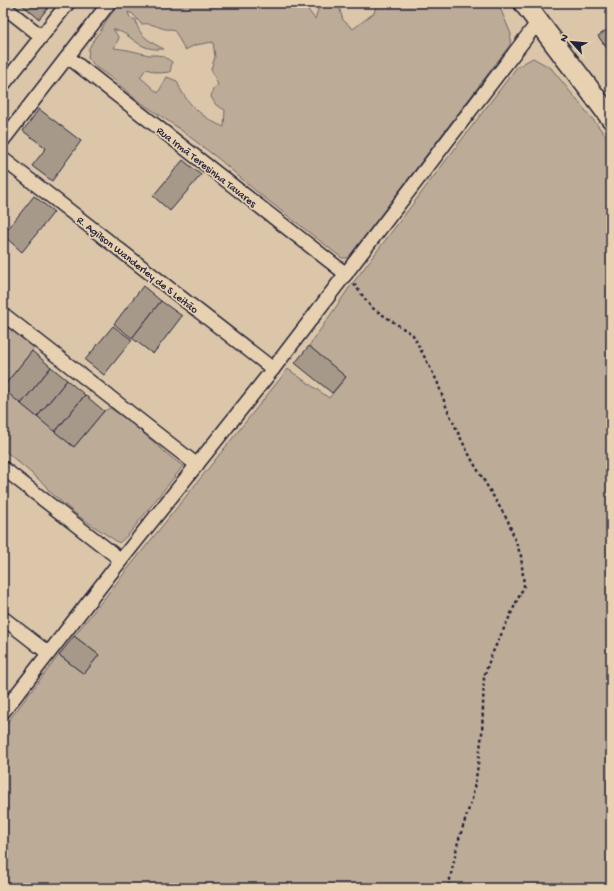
<svg xmlns="http://www.w3.org/2000/svg" width="614" height="891" font-family="'Gochi Hand',sans-serif">
	<rect width="100%" height="100%" fill="#dbc6a9"/>
	<filter id="ink" filterUnits="userSpaceOnUse"><feTurbulence type="fractalNoise" baseFrequency=".025" numOctaves="2"/><feDisplacementMap in="SourceGraphic" scale="8" xChannelSelector="R" yChannelSelector="G"/><feConvolveMatrix kernelMatrix="1 2 1 2 8 2 1 2 1" color-interpolation-filters="sRGB"/></filter>
	<g filter="url(#ink)">
		<g fill="#bcab97" stroke="#6f6669" fill-rule="evenodd">
			<path d="M120,3H303L315,19L320,3H338L343,20L353,29L374,13L377,3H498L511,34L510,45L348,258H342L257,192L220,160L177,127L134,98L113,79L97,68L88,58L89,48L96,36L100,32L106,21ZM128,12L133,14L141,24C155,22 161,31 172,29L176,33L185,50L195,45L213,42L215,57L211,69L218,85L213,89L211,97L216,105L225,110L224,127C204,119 184,102 177,81L167,77L158,93L140,77L146,69L159,73L170,72L172,62L163,56L156,55H149L128,50L114,48L119,38L113,29C117,31 122,32 125,34C141,45 144,50 164,49C152,43 137,35 136,20L130,18Z"/>
			<path d="M533,58L551,68L611,142V888H3V728L59,655L84,674L99,655L74,636L288,369L329,398L346,377L309,346L349,288L517,67Z"/>
			<path d="M3,322L35,347L3,387Z"/>
			<path d="M3,389L74,447L104,411L110,408L128,420L172,458L183,466L128,535L119,543L77,515L50,492L44,484L3,449Z"/>
		</g>
		<g fill="#a7998a" stroke="#22223b">
			<path d="M20,3H52L39,19Z"/>
			<path d="M611,27V54L598,36Z"/>
			<path d="M39,109L81,141L52,181L32,166L46,148L23,131Z"/>
			<path d="M183,160L201,175L170,211L153,196Z"/>
			<path d="M34,196L54,212L22,252L3,235Z"/>
			<path d="M143,286L161,301L132,338L114,324Z"/>
			<path d="M161,301L182,316L153,354L132,338Z"/>
			<path d="M113,326L132,340L104,375L85,360Z"/>
			<path d="M309,346L346,377L332,393L295,363Z"/>
			<path d="M32,351L51,367L21,404L3,389V387Z"/>
			<path d="M51,367L67,380L37,417L21,404Z"/>
			<path d="M67,380L85,395L55,432L37,417Z"/>
			<path d="M85,395L104,411L74,447L55,432Z"/>
			<path d="M74,636L99,655L84,674L59,655Z"/>
		</g>
		<g fill="none" stroke-linecap="round" stroke-linejoin="round">
			<g stroke="#22223b" stroke-width="16">
				<g id="minor">
					<path d="M3,6L41,36"/>
					<path d="M68,57L346,274"/>
					<path d="M3,85L68,3"/>
					<path d="M3,140L109,3"/>
					<path d="M3,159L273,369"/>
					<path d="M3,314L197,465"/>
					<path d="M3,468L121,560"/>
					<path d="M3,618L48,653"/>
					<path d="M3,712L121,560L273,369L538,22"/>
				</g>
			</g>
			<g stroke="#22223b" stroke-width="23">
				<path id="primary" d="M524,3L611,118"/>
			</g>
			<path stroke="#22223b" stroke-width="2.5" stroke-dasharray="3 3" stroke-linecap="butt" d="M354,284L371,307L413,335L437,381L447,409L462,441L473,462L508,521L521,556L524,586L491,656L484,677L482,734L477,772L472,799L458,842L450,879L449,888"/>
			<use href="#minor" stroke="#e7d1b0" stroke-width="13"/>
			<use href="#primary" stroke="#e7d1b0" stroke-width="20"/>
		</g>
	</g>
	<g text-anchor="middle" stroke-width="3.5" stroke-linejoin="round" paint-order="stroke">
		<g font-size="11" fill="#22223b" stroke="#e7d1b0">
			<text transform="translate(207 166) rotate(38)" y="4">Rua Irmã Teresinha Tavares</text>
			<text transform="translate(138 264) rotate(38)" y="4">R. Agilson Wanderley de S Leitão</text>
		</g>
	</g>
	<rect width="614" height="891" fill="none" stroke="#e7d1b0" stroke-width="16"/>
	<rect x="8" y="8" width="598" height="875" fill="none" stroke="#22223b" stroke-width="1.5" filter="url(#ink)"/>
	<g transform="translate(572 42) rotate(297)" stroke="#e7d1b0" stroke-width="3" paint-order="stroke">
	<path d="M0-3L7 15L0 10L-7 15Z" fill="#22223b"/>
	<text y="-6" font-size="11" font-weight="bold" text-anchor="middle" fill="#22223b">N</text>
	</g>
</svg>
